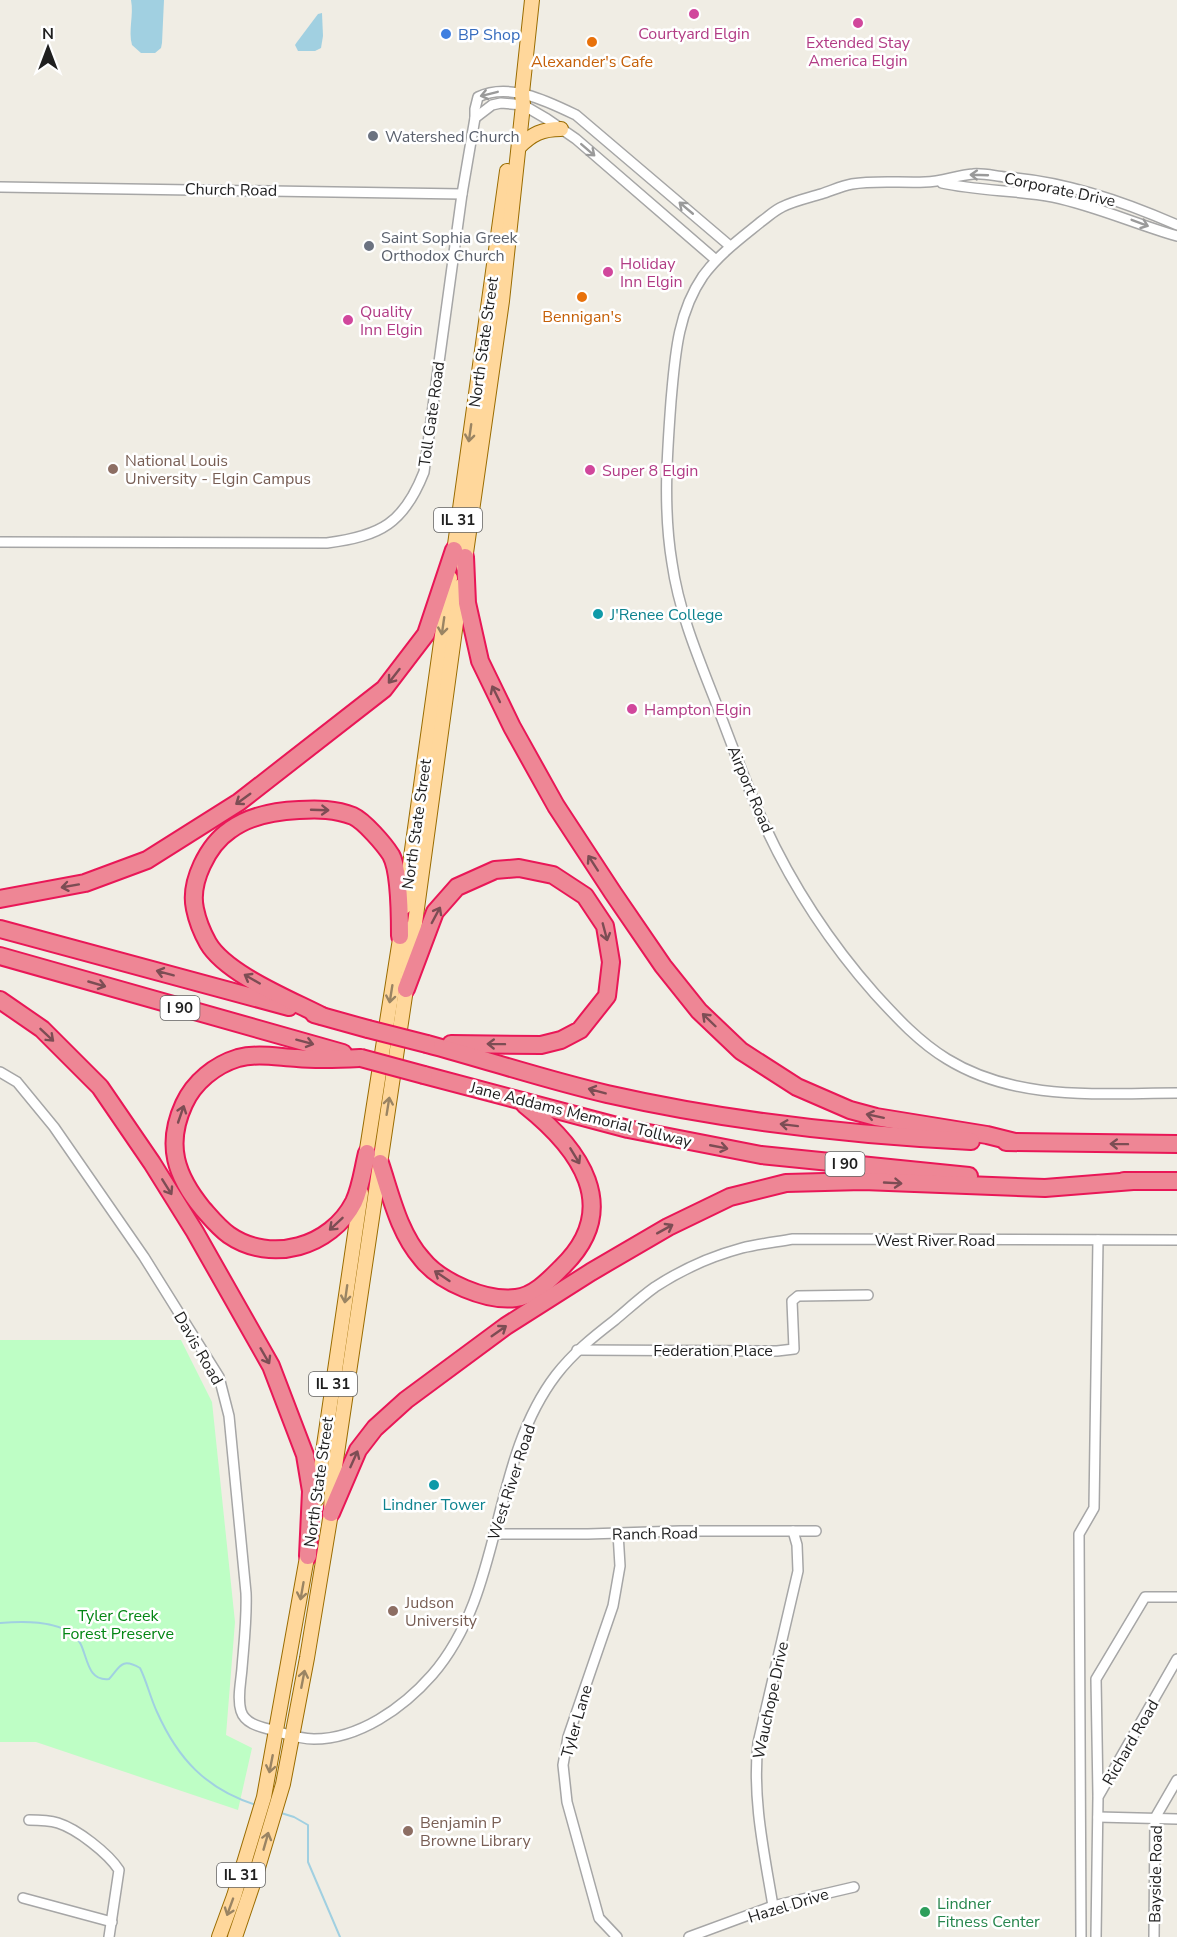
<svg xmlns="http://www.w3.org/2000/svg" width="1177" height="1937" font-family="'Nunito Sans',sans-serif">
	<rect width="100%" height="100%" fill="#f0ede4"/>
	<path fill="#befec5" d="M0,1340H181L212,1402L235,1622L226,1735L252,1748L238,1810L36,1742H0Z"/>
	<g fill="#a1d0e1">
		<path d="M131,0H164L162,43L161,48L155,53H141L132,45C128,30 134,15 131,0Z"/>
		<path d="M322,13L323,36L321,48L315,51H298L295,45L297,42L318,14Z"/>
	</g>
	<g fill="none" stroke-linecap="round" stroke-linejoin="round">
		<g stroke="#a1d0e1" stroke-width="2">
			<path d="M0,1623C23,1621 55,1620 74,1635C89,1647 83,1682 109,1679C120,1667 121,1657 140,1668C147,1682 150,1697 157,1712C178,1759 206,1789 256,1805"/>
			<path d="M278,1812L294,1817L308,1825V1862L340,1937"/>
		</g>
		<g stroke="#a6a6a6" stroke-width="12">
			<g id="street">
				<path d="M475,118L492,105L501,103L523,105L547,119L576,139L716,260"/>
				<path d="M942,183C978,191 1016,190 1053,197C1096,206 1135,224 1177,236"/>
				<path d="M0,187L462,194"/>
				<path d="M1177,225C1123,201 1065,181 1005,177C995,176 983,173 973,174C957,175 942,182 925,182C902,183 874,180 852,184C841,186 831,191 821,194C808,198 794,201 782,207C775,210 769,216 762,221C741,238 719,254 703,276C677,314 675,357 671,401C667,455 663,509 672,563C679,612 698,657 716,703C731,743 746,784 764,824C792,885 830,943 875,994C897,1018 919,1042 947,1059C1017,1102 1099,1093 1177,1093"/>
				<path d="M0,542L327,543C381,536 404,523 424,472L462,194L475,118V109L478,97C509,82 547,101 576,115L730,246"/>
				<path d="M0,1072L17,1082L54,1127L144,1257L219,1377L229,1416L246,1593C247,1618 244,1643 242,1668C241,1682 237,1698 241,1711C245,1724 261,1727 272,1730C286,1734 299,1739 314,1739C359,1739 403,1708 432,1675C505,1591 489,1463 556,1375C573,1353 593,1337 615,1320C628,1309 641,1297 655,1287C681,1270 712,1256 742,1248C758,1244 776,1242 793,1239L1177,1240"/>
				<path d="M577,1350L777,1351L794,1349L792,1301L798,1296L868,1295"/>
				<path d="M494,1534H588L680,1531H816"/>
				<path d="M1098,1795L1096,1679L1145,1597H1177"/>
				<path d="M1098,1817L1177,1819"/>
				<path d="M29,1820C39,1820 48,1820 58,1823C77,1829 108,1853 119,1870L109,1937"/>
				<path d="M23,1898L112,1922"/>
				<path d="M773,1906C764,1852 752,1798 758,1743L798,1571L797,1545L793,1531"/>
				<path d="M617,1937L599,1918L567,1802L563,1765L568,1737L613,1606L620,1566L618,1533"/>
				<path d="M689,1937L773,1906L854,1887"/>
				<path d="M1081,1937L1079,1534L1094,1508L1098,1240"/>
				<path d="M1096,1937L1098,1797L1177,1659"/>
				<path d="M1154,1937L1155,1818L1177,1780"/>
			</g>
		</g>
		<g stroke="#9a6c00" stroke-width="16">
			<g id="primary">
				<path d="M519,147C532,134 542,129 561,129"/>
				<path d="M453,559L507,171"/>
				<path d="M464,567L502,301L523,105L522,93L532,0"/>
				<path d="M404,907L450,578"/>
				<path d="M365,1162L402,926"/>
				<path d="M316,1500L361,1193"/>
				<path d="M219,1937L234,1896L264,1797L309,1546"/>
				<path d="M235,1937L254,1881L283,1784L307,1658L331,1513L332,1487L406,989L461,586"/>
			</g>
		</g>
		<g stroke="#e91757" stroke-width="20">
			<g id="highway">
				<path d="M465,557L467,603L480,661L512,727L556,806L613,893L663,966L699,1011L741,1051L797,1087L850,1110L876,1117L987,1135L1015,1142"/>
				<path d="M0,899L85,883L147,860L239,802L384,689L426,634L454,550"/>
				<path d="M0,929L289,1007"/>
				<path d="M0,956L343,1053"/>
				<path d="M406,989L435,912L457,887L495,870L519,868L553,875L585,896L605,926L611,962L607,996L580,1030L561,1040L541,1045L451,1044"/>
				<path d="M0,1000L42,1029L100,1087L152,1163L195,1232L271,1366L305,1455L311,1491L308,1556"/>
				<path d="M314,1014L368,1029"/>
				<path d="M322,1016C291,1000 226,974 208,943C203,934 197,919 195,909C189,882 208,845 230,830C249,816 276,811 299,810C318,809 335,809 353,816C364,821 384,844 391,855C400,871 400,917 400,936"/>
				<path d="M427,1044C487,1060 546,1080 607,1094C726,1121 849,1135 971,1141"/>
				<path d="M361,1058C339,1059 318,1060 297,1058C277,1057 257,1053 238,1058C215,1065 194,1082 184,1104C165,1145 176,1176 203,1209C211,1218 219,1228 229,1235C271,1264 331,1247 354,1202C361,1187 363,1169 367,1153"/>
				<path d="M424,1075L628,1129L761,1155L969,1176"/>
				<path d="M1006,1142L1177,1144"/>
				<path d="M380,1163C391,1196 399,1233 422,1259C440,1282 487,1302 516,1298C534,1296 549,1280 561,1268C624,1208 579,1148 525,1105"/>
				<path d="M1124,1181H1177"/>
				<path d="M331,1513L358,1450L375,1428L406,1400L506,1326L591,1272L668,1227L730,1197L786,1183L863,1181L1045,1188L1133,1181"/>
			</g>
		</g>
		<use href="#street" stroke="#fff" stroke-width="9"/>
		<use href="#primary" stroke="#ffd79b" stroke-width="14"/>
		<use href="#highway" stroke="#ee8695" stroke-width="16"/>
		<g stroke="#e91757" stroke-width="20" stroke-linecap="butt">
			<g id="highway-bridge">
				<path d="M368,1029L427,1044"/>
				<path d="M361,1058L424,1075"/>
			</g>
		</g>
		<use href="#highway-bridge" stroke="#ee8695" stroke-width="16"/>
	</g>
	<defs><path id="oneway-shaft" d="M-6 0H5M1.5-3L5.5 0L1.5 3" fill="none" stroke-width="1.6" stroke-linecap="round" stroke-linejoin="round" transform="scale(1.5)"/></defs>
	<g stroke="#9a9a9a">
		<use href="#oneway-shaft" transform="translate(489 94) rotate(166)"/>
		<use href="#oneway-shaft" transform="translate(588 150) rotate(41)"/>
		<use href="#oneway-shaft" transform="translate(979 175) rotate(-178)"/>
		<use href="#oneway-shaft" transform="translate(686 208) rotate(-140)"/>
		<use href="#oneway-shaft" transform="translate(1140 223) rotate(21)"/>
	</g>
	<g stroke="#9a8463">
		<use href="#oneway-shaft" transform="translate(470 433) rotate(98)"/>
		<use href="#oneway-shaft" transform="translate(443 626) rotate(98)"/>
		<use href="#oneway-shaft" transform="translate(391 994) rotate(99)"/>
		<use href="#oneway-shaft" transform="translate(388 1106) rotate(-81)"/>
		<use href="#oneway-shaft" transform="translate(346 1294) rotate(98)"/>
		<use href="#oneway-shaft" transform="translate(302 1591) rotate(100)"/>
		<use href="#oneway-shaft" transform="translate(303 1679) rotate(-79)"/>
		<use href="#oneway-shaft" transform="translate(271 1764) rotate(101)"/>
		<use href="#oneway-shaft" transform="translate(266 1841) rotate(-74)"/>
		<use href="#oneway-shaft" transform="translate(230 1907) rotate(110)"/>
	</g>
	<g stroke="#7c4d54">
		<use href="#oneway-shaft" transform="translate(394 676) rotate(128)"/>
		<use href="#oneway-shaft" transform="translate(496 694) rotate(-116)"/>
		<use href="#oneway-shaft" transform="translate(243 799) rotate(144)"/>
		<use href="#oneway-shaft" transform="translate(320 810) rotate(2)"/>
		<use href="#oneway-shaft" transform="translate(593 863) rotate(-123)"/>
		<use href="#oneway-shaft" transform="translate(70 886) rotate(170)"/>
		<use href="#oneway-shaft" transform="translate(436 915) rotate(-62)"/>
		<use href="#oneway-shaft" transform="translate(605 932) rotate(75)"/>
		<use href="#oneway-shaft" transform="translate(165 973) rotate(-165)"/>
		<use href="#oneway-shaft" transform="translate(252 979) rotate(-150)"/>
		<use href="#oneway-shaft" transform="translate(97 984) rotate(16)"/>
		<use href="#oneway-shaft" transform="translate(709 1020) rotate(-136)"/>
		<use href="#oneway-shaft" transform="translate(47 1035) rotate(43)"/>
		<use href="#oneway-shaft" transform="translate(305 1042) rotate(15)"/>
		<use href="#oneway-shaft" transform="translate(496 1044) rotate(-179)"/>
		<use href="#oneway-shaft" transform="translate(597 1091) rotate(-165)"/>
		<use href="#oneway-shaft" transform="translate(181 1114) rotate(-71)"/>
		<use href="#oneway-shaft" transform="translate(875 1116) rotate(-168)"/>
		<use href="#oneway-shaft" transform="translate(789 1125) rotate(-173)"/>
		<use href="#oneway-shaft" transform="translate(1119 1144) rotate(-179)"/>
		<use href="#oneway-shaft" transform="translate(719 1147) rotate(11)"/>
		<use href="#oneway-shaft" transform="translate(575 1156) rotate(59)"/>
		<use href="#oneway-shaft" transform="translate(893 1183) rotate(3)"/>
		<use href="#oneway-shaft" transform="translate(167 1187) rotate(58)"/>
		<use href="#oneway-shaft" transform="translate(336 1224) rotate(137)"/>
		<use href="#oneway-shaft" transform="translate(665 1229) rotate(-29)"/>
		<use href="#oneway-shaft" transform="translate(442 1276) rotate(-146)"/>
		<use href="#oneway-shaft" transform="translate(499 1331) rotate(-35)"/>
		<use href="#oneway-shaft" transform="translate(265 1356) rotate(60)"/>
		<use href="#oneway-shaft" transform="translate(354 1459) rotate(-66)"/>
	</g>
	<g fill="#d1479c" stroke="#fff" stroke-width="2">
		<circle cx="694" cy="14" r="6"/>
		<circle cx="858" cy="23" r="6"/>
		<circle cx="608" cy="272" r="6"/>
		<circle cx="348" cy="320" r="6"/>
		<circle cx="590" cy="470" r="6"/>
		<circle cx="632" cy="709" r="6"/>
	</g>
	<circle fill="#3f7fe0" stroke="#fff" stroke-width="2" cx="446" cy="34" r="6"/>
	<g fill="#e8710a" stroke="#fff" stroke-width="2">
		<circle cx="592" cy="42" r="6"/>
		<circle cx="582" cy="297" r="6"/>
	</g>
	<g fill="#6b7280" stroke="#fff" stroke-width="2">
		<circle cx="373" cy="136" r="6"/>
		<circle cx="369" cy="246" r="6"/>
	</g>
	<g fill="#8d6e63" stroke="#fff" stroke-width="2">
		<circle cx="113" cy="469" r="6"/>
		<circle cx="393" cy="1611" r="6"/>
		<circle cx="408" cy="1831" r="6"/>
	</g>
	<g fill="#0f9aa8" stroke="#fff" stroke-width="2">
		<circle cx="598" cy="614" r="6"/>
		<circle cx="434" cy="1485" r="6"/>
	</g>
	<circle fill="#2e9e5b" stroke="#fff" stroke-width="2" cx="925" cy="1912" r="6"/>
	<g text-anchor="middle" stroke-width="5" stroke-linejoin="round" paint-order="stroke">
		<g fill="#fff" stroke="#626262" stroke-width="1.5">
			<rect x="434" y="508" width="48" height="24" rx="4.5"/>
			<rect x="160.5" y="996" width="39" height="24" rx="4.5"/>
			<rect x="825.5" y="1152" width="39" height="24" rx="4.5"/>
			<rect x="309" y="1372" width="48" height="24" rx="4.5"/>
			<rect x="217" y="1863" width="48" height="24" rx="4.5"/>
		</g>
		<g font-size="15" font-weight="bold" fill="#1f1f1f">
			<text x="458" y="525">IL 31</text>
			<text x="180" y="1013">I 90</text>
			<text x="845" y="1169">I 90</text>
			<text x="333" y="1389">IL 31</text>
			<text x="241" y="1880">IL 31</text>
		</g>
		<g font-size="16" fill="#b23c85" stroke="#fff" text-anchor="start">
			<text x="694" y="39" text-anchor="middle">Courtyard Elgin</text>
			<text x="858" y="48" text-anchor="middle">Extended Stay<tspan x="858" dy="18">America Elgin</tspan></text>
			<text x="620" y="269">Holiday<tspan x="620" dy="18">Inn Elgin</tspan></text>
			<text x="360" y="317">Quality<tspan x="360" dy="18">Inn Elgin</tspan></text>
			<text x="602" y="476">Super 8 Elgin</text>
			<text x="644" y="715">Hampton Elgin</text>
		</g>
		<g font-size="16" fill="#366cbe" stroke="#fff" text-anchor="start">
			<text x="458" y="40">BP Shop</text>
		</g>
		<g font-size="16" fill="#c56008" stroke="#fff">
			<text x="592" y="67">Alexander's Cafe</text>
			<text x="582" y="322">Bennigan's</text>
		</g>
		<g font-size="16" fill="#5b616d" stroke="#fff" text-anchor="start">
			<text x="385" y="142">Watershed Church</text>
			<text x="381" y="243">Saint Sophia Greek<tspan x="381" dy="18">Orthodox Church</tspan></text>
		</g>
		<g font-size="16" fill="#1f1f1f" stroke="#fff">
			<text transform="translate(231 189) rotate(1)" y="6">Church Road</text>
			<text transform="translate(1060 189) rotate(12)" y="6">Corporate Drive</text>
			<text transform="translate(483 342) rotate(-82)" y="6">North State Street</text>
			<text transform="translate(431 414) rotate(-82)" y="6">Toll Gate Road</text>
			<text transform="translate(751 789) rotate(67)" y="6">Airport Road</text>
			<text transform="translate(416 824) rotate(-82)" y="6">North State Street</text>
			<text transform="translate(581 1114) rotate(14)" y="6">Jane Addams Memorial Tollway</text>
			<text x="935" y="1246">West River Road</text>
			<text transform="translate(199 1348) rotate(60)" y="6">Davis Road</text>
			<text x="713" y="1356">Federation Place</text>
			<text transform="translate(318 1482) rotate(-82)" y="6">North State Street</text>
			<text transform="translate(511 1482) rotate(-72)" y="6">West River Road</text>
			<text transform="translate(655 1533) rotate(-1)" y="6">Ranch Road</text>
			<text transform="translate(770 1700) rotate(-78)" y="6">Wauchope Drive</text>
			<text transform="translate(576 1721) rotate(-74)" y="6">Tyler Lane</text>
			<text transform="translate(1130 1742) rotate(-60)" y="6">Richard Road</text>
			<text transform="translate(1155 1874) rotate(-89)" y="6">Bayside Road</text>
			<text transform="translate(788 1905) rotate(-17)" y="6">Hazel Drive</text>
		</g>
		<g font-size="16" fill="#785e54" stroke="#fff" text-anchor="start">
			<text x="125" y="466">National Louis<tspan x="125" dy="18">University - Elgin Campus</tspan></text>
			<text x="405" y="1608">Judson<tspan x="405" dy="18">University</tspan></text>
			<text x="420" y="1828">Benjamin P<tspan x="420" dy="18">Browne Library</tspan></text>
		</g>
		<g font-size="16" fill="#0d838f" stroke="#fff" text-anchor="start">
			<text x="610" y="620">J'Renee College</text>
			<text x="434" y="1510" text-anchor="middle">Lindner Tower</text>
		</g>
		<g font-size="16" fill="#038613" stroke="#fff">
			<text x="118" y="1621">Tyler Creek<tspan x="118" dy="18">Forest Preserve</tspan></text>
		</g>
		<g font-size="16" fill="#27864d" stroke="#fff" text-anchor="start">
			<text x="937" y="1909">Lindner<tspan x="937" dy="18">Fitness Center</tspan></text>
		</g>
	</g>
	<g transform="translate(48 48)" stroke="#ffffff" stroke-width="4.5" paint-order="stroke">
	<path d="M0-4.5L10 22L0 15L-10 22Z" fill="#1f1f1f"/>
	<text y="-9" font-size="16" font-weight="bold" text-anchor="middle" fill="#1f1f1f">N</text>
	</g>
</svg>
